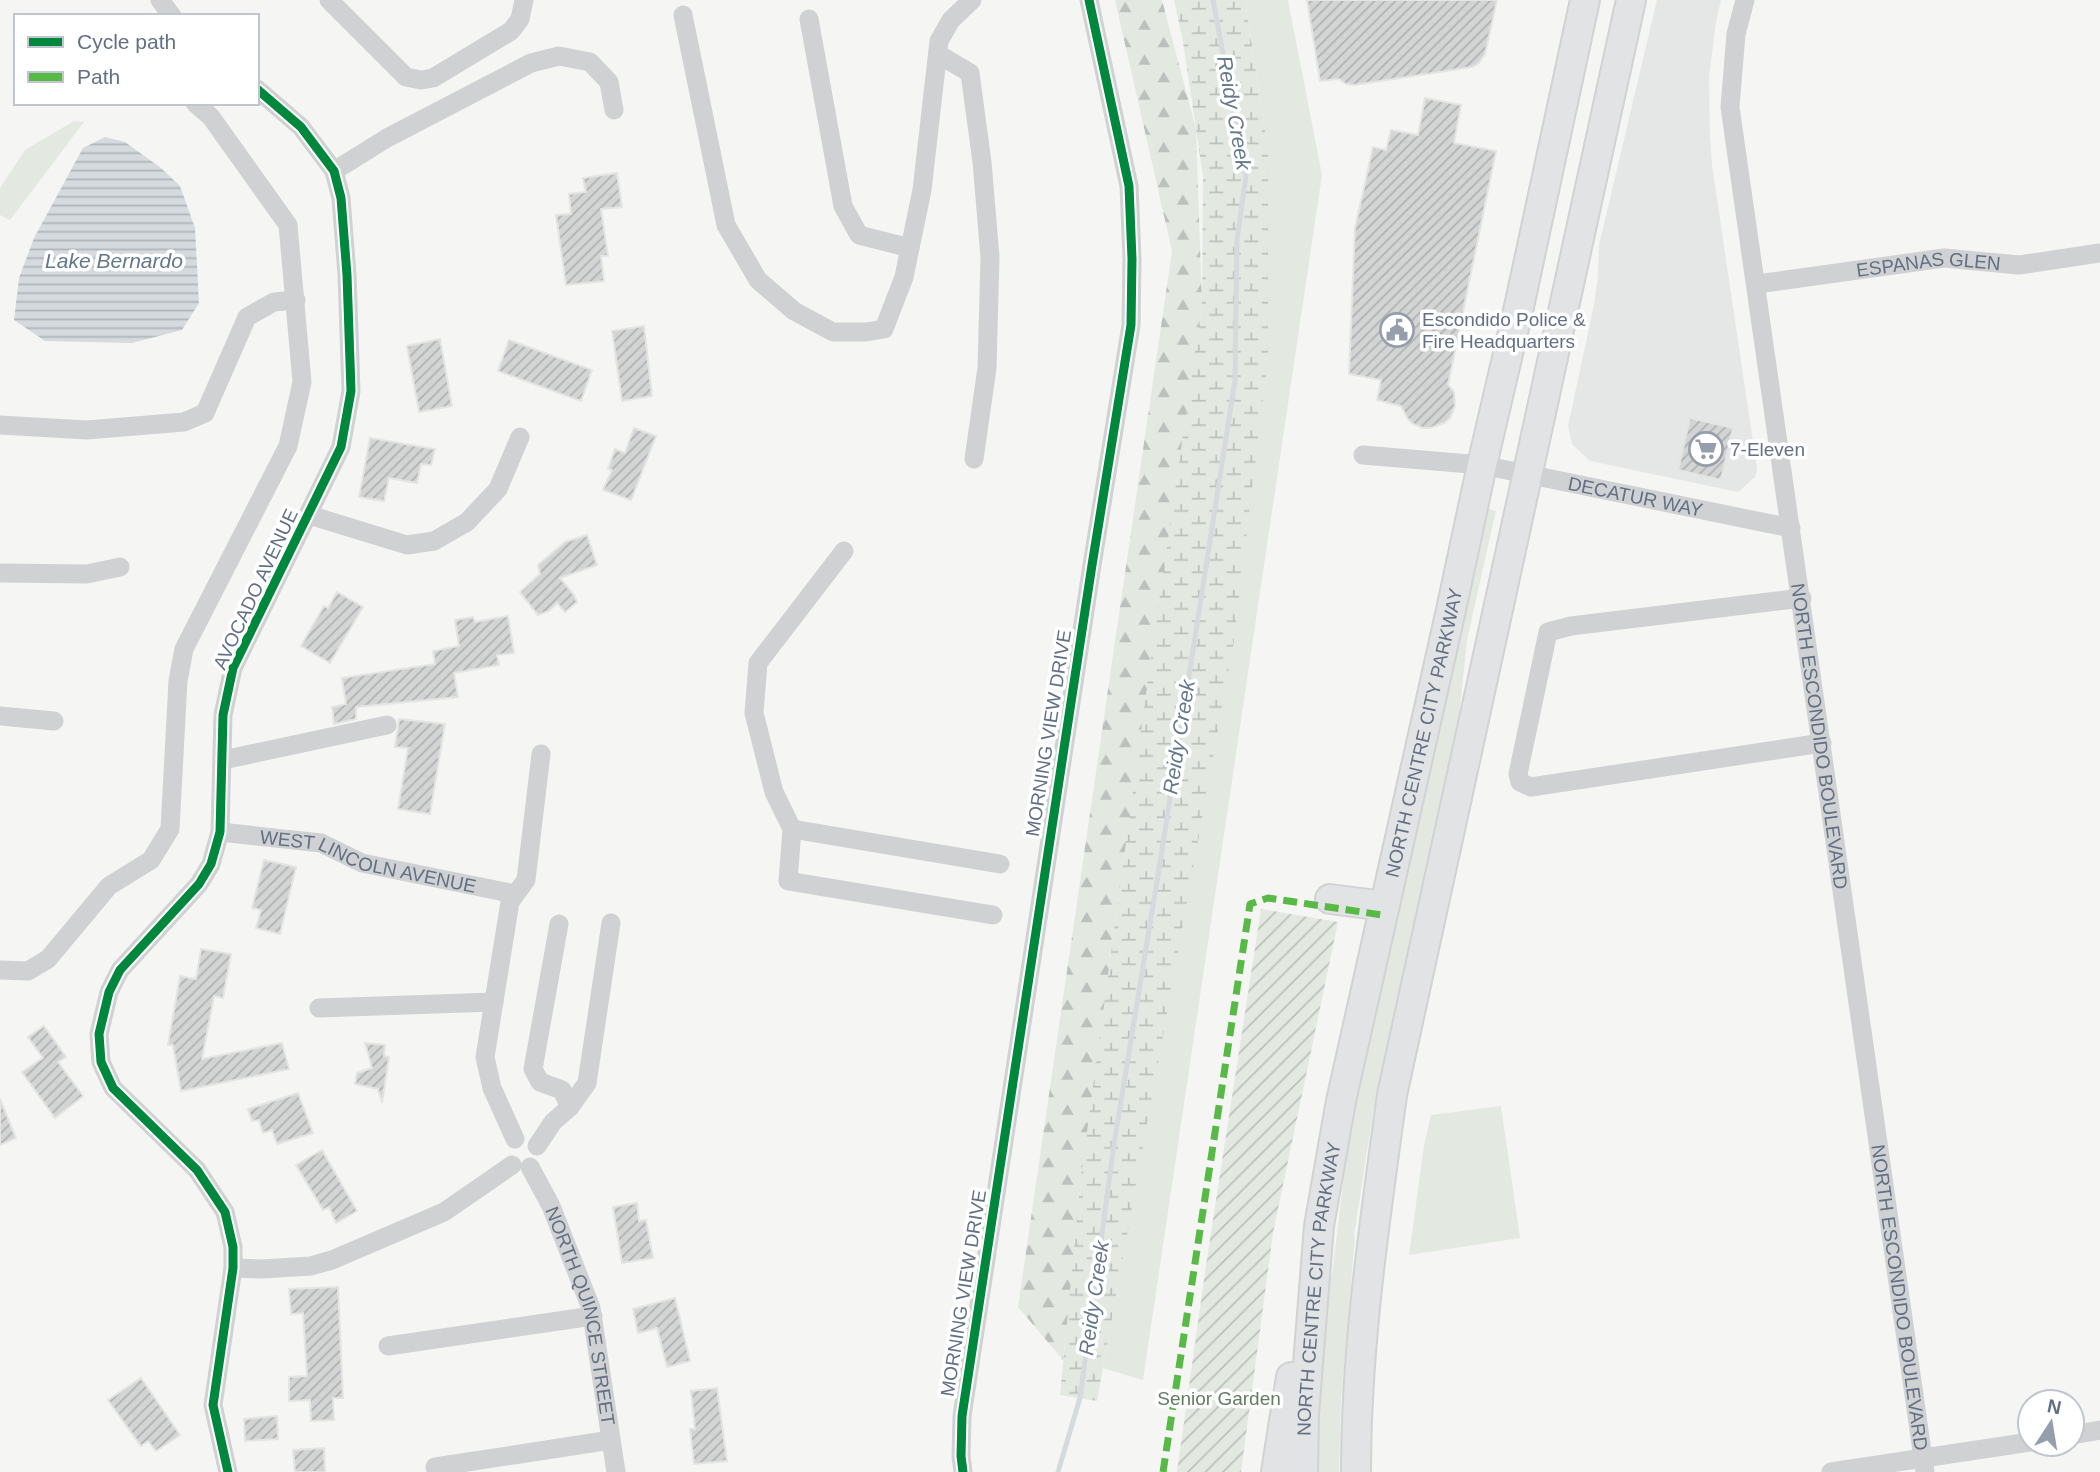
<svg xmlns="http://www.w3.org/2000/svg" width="2100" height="1472" font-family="Arial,sans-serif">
	<defs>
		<pattern id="forest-firs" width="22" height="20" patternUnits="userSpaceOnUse" patternTransform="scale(1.75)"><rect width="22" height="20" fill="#e3e9e1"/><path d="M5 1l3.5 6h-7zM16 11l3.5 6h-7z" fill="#bbc1bc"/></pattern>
		<pattern id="wetland-marsh" width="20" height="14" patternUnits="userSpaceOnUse" patternTransform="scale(1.75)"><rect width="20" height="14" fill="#e3e9e1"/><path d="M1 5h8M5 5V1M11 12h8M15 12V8" fill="none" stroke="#bbc1bc"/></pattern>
		<pattern id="garden-furrows" width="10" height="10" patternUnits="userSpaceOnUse" patternTransform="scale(1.75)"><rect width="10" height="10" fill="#e3e9e1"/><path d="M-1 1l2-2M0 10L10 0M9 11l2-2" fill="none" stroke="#bbc1bc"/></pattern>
		<pattern id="water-rules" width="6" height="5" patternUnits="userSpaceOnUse" patternTransform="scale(1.75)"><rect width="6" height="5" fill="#d4dade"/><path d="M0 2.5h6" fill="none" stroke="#afb5ba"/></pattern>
		<pattern id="building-hatch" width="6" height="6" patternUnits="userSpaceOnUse" patternTransform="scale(1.75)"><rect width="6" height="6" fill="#d3d5d5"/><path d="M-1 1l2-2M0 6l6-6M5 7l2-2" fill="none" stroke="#afb1b2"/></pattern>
	</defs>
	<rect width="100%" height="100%" fill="#f5f5f3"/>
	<path fill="#e5e6e6" d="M1657,0H1721L1716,22L1709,77L1710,136L1712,165L1757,469L1755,477L1738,492L1590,461L1572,444L1568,426L1594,305L1598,277L1599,245Z"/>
	<g fill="#e3e9e1">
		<path d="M1245,0H1288L1322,175L1143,1380L1103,1368L1268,358V151Z"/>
		<path d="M74,121L84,122L10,220L0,215V188L25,150Z"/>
		<path d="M1489,509L1496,511L1467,640L1458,728L1373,1112L1354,1236L1355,1237L1341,1401L1339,1472H1315L1316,1427L1328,1280L1332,1275L1347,1150L1362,1071L1483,521Z"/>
		<path d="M1501,1106L1520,1238L1409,1255L1424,1146L1431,1115Z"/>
	</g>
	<path fill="url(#forest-firs)" d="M1115,0H1162L1196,129L1202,304L1110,960L1063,1360L1018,1307L1172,251Z"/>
	<path fill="url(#wetland-marsh)" d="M1174,0H1245L1268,151V358L1233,647L1097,1401L1060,1395L1081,1176L1151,657L1202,304L1203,176L1183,42Z"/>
	<path fill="url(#garden-furrows)" d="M1261,909L1338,922L1273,1233L1241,1472H1177L1206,1265Z"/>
	<path fill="url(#water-rules)" d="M105,137L125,142L161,168L180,186L195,228L199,303L182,330L132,343L45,341L14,320L19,278L34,238L83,148Z"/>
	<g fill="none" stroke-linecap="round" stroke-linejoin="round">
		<path stroke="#d4dade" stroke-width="5" d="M1058,1472L1080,1398L1114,1144L1159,869L1235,380L1237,240L1246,176L1213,0"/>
	</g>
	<g fill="url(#building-hatch)" stroke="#e4e4e3" stroke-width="2">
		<path d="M1307,0H1497L1485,54L1479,63L1472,67L1354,85L1346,84L1339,79L1320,81Z"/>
		<path d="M1425,98L1461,105L1454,143L1496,151L1448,385L1454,392L1455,406L1450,418L1444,423L1430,428H1423L1413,424L1408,419L1401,406L1377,400L1381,380L1349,374L1355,228L1373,147L1386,150L1391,130L1418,135Z"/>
		<path d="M617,173L622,207L601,209L608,256H601L604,281L566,285L556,215L571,214L569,194L586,192L583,178Z"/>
		<path d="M644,326L652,396L622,401L612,331Z"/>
		<path d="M440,339L452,406L419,412L407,346Z"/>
		<path d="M509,340L592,370L581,401L498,371Z"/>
		<path d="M1690,418L1733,428L1721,480L1678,470Z"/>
		<path d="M634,428L656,436L631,500L603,490L612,470L608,469L615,449L625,453Z"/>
		<path d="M370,438L435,449L431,465L421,464L417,483L389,478L384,501L359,497Z"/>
		<path d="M587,535L597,565L560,578L574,595L577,602L565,612L557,603L549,611L538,615L520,592L540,574L538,565L565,542Z"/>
		<path d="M337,592L363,607L330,663L301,646L324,606L328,608Z"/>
		<path d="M508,616L514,653L497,655L499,665L454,673L458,697L356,707V719L334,724L332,707L346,704L342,678L435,664L433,651L459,646L455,620L473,617L475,622Z"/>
		<path d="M399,719L445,724L430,814L398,809L408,748L395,747Z"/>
		<path d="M264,860L296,867L280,934L256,928L261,910L252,908Z"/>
		<path d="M201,949L231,954L223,998L214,996L202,1059L282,1043L289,1069L181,1091L173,1045H168L180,976L196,979Z"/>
		<path d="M44,1026L66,1057L58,1062L83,1096L55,1118L22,1072L43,1058L28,1037Z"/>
		<path d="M365,1043L385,1045L384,1056L389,1057L382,1103L378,1089L355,1084L357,1073L372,1068Z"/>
		<path d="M298,1093L313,1133L277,1144L272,1130L263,1133L259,1120L252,1121L248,1109Z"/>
		<path d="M0,1099L16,1138L0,1145Z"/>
		<path d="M322,1150L357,1211L336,1223L329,1207L323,1210L296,1165Z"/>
		<path d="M637,1203L639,1221L646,1220L653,1258L622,1263L613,1207Z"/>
		<path d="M338,1287L343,1398H333L334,1420L311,1421L310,1400L289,1401V1377L307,1376L303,1313L291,1314L289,1289Z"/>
		<path d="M675,1298L690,1361L667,1367L657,1328L638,1333L633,1309Z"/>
		<path d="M141,1378L180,1435L156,1451L148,1441L141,1446L108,1400Z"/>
		<path d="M717,1388L727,1461L694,1464L690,1429H695L691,1391Z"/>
		<path d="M277,1416L278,1439L245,1441L244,1419Z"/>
		<path d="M324,1448L325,1472H295L293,1450Z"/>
	</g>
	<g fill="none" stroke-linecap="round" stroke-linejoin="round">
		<g stroke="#d1d2d3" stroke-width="32">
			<g id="highway">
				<path d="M1330,899L1384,906"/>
				<path d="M1276,1472L1291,1377"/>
				<path id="s6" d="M1303,1472L1304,1414L1319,1226L1341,1101L1451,610L1482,465L1520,302L1585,0"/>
				<path d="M1356,1472C1356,1345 1375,1220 1392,1095L1631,0"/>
			</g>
		</g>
		<g stroke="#d0d1d2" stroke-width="19">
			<path d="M160,0L172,16"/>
			<path d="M329,0L406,77L421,80L433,78L511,31L520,19L524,0"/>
			<path id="s1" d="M1745,0L1736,34L1730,107L1925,1472"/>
			<path d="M683,15L726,225L758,280L794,311L833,332H866L884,329L904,277L922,190L939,41L951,20L972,0"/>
			<path d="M809,19L843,206L859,235L910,248"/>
			<path d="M938,54L970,73L982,162L990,257L987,368L974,459"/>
			<path d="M334,171L387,138L531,63L559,56L590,62L609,82L614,110"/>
			<path id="s2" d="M1757,284L1944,258L2019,265L2100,253"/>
			<path d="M0,425L87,430L184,422L205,413L247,317L274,302L296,300"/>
			<path id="s3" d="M1363,455L1482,465L1791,528"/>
			<path d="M309,515L407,545L434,541L467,522L498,489L520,437"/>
			<path d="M844,551L758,663L754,713L774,792L792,829L788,881L993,915"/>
			<path d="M0,573L87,574L120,567"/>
			<path d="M1802,598L1571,626L1548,632L1518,774L1520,782L1531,787L1822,743"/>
			<path d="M0,716L54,721"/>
			<path d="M223,760L387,725"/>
			<path d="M792,829L1000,864"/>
			<path id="s4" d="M220,832L321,843L362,863L515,894"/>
			<path d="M559,924L533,1069L540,1082L562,1090L570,1107"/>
			<path d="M0,970L28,971L48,959L109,886L151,860L170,829L178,681L184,649L288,446L302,382L288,225L211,117L195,103"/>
			<path d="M319,1008L494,1002"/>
			<path d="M515,1139L492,1088L485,1057L510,902L526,880L541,754"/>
			<path d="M537,1146L553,1122L570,1107L587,1083L611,923"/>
			<path id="s5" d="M530,1167L551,1206L591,1308L616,1472"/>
			<path d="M233,1268L262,1269L311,1266L332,1260L444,1212L512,1165"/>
			<path d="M388,1346L593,1316"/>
			<path d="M2072,1435L2100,1430"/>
			<path d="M435,1467L611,1440"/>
			<path d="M228,1472L213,1405L233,1268V1247L225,1212L197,1170L113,1088L101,1062L99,1034L109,992L120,970L199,884L211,864L220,832L223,715L233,668L341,447L351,391L347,275L341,198L334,171L301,127L257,89"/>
			<path d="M963,1472L961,1456L962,1416L1092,565L1131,325L1132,259L1129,186L1089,0"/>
			<path d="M1831,1472L2030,1442"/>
		</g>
		<use href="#highway" stroke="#e2e3e4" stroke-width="28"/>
		<path stroke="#58b947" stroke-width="7" stroke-dasharray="14 7" stroke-linecap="butt" d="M1163,1472L1250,904L1268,898L1382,915"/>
		<g stroke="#fff" stroke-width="13">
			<g id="cycleway">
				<path d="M228,1472L213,1405L233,1268V1247L225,1212L197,1170L113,1088L101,1062L99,1034L109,992L120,970L199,884L211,864L220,832L223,715L233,668L341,447L351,391L347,275L341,198L334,171L301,127L257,89"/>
				<path d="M963,1472L961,1456L962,1416L1092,565L1131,325L1132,259L1129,186L1089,0"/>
			</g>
		</g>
		<use href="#cycleway" stroke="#00873e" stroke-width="9"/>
	</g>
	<defs>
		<g id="civic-ring" transform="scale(1.75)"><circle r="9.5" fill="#fff" stroke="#959fac" stroke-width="1.5"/><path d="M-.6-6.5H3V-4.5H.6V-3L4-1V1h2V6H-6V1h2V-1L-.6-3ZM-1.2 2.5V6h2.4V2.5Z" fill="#959fac"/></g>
		<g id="supermarket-ring" transform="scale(1.75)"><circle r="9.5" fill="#fff" stroke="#959fac" stroke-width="1.5"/><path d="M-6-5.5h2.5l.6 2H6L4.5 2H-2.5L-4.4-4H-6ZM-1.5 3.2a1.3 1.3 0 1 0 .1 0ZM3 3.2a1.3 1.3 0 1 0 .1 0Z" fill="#959fac"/></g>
	</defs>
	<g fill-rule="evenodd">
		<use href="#civic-ring" x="1397" y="330"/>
		<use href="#supermarket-ring" x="1706" y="449"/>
	</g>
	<g text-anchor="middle" stroke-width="7" stroke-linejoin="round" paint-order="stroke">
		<g font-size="19" fill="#627086" stroke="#fff">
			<text dy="7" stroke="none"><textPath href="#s2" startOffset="173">ESPANAS GLEN</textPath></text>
			<text dy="7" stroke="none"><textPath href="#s3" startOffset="276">DECATUR WAY</textPath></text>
			<text transform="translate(255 589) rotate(-65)" y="7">AVOCADO AVENUE</text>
			<text transform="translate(1048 733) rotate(-81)" y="7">MORNING VIEW DRIVE</text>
			<text dy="7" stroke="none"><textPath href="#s6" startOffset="751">NORTH CENTRE CITY PARKWAY</textPath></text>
			<text dy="7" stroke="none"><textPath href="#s1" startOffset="744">NORTH ESCONDIDO BOULEVARD</textPath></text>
			<text dy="7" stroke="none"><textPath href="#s4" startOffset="152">WEST LINCOLN AVENUE</textPath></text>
			<text dy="7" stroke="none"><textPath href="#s6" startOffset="184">NORTH CENTRE CITY PARKWAY</textPath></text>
			<text transform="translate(963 1293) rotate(-81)" y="7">MORNING VIEW DRIVE</text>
			<text dy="7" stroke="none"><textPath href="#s1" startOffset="1311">NORTH ESCONDIDO BOULEVARD</textPath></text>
			<text dy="7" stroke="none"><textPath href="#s5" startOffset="159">NORTH QUINCE STREET</textPath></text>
		</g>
		<g font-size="19" fill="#627086" stroke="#fff" text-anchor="start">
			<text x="1422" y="326">Escondido Police &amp;<tspan x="1422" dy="22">Fire Headquarters</tspan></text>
			<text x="1730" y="456">7-Eleven</text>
		</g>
		<g font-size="19" fill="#637d62" stroke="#fff">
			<text x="1219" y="1405">Senior Garden</text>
		</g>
		<g font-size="21" font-style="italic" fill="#63798b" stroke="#fff">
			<text transform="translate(1234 113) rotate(80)" y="7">Reidy Creek</text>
			<text x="114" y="268">Lake Bernardo</text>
			<text transform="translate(1179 737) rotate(-81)" y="7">Reidy Creek</text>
			<text transform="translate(1094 1298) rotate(-82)" y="7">Reidy Creek</text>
		</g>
	</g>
	<rect x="14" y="14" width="245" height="91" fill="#ffffff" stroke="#c0c6cf" stroke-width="2"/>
	<rect x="28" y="37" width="35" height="10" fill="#00873e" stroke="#c0c6cf" stroke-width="2"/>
	<text x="77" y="49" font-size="21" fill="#627086">Cycle path</text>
	<rect x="28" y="72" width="35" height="10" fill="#58b947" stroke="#c0c6cf" stroke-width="2"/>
	<text x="77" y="84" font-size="21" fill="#627086">Path</text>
	<g transform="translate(2051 1423) rotate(12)"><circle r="33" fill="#ffffff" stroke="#c0c6cf" stroke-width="2"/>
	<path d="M0-5L12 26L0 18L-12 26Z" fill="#959fac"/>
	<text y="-10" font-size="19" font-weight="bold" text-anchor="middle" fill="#627086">N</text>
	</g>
</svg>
